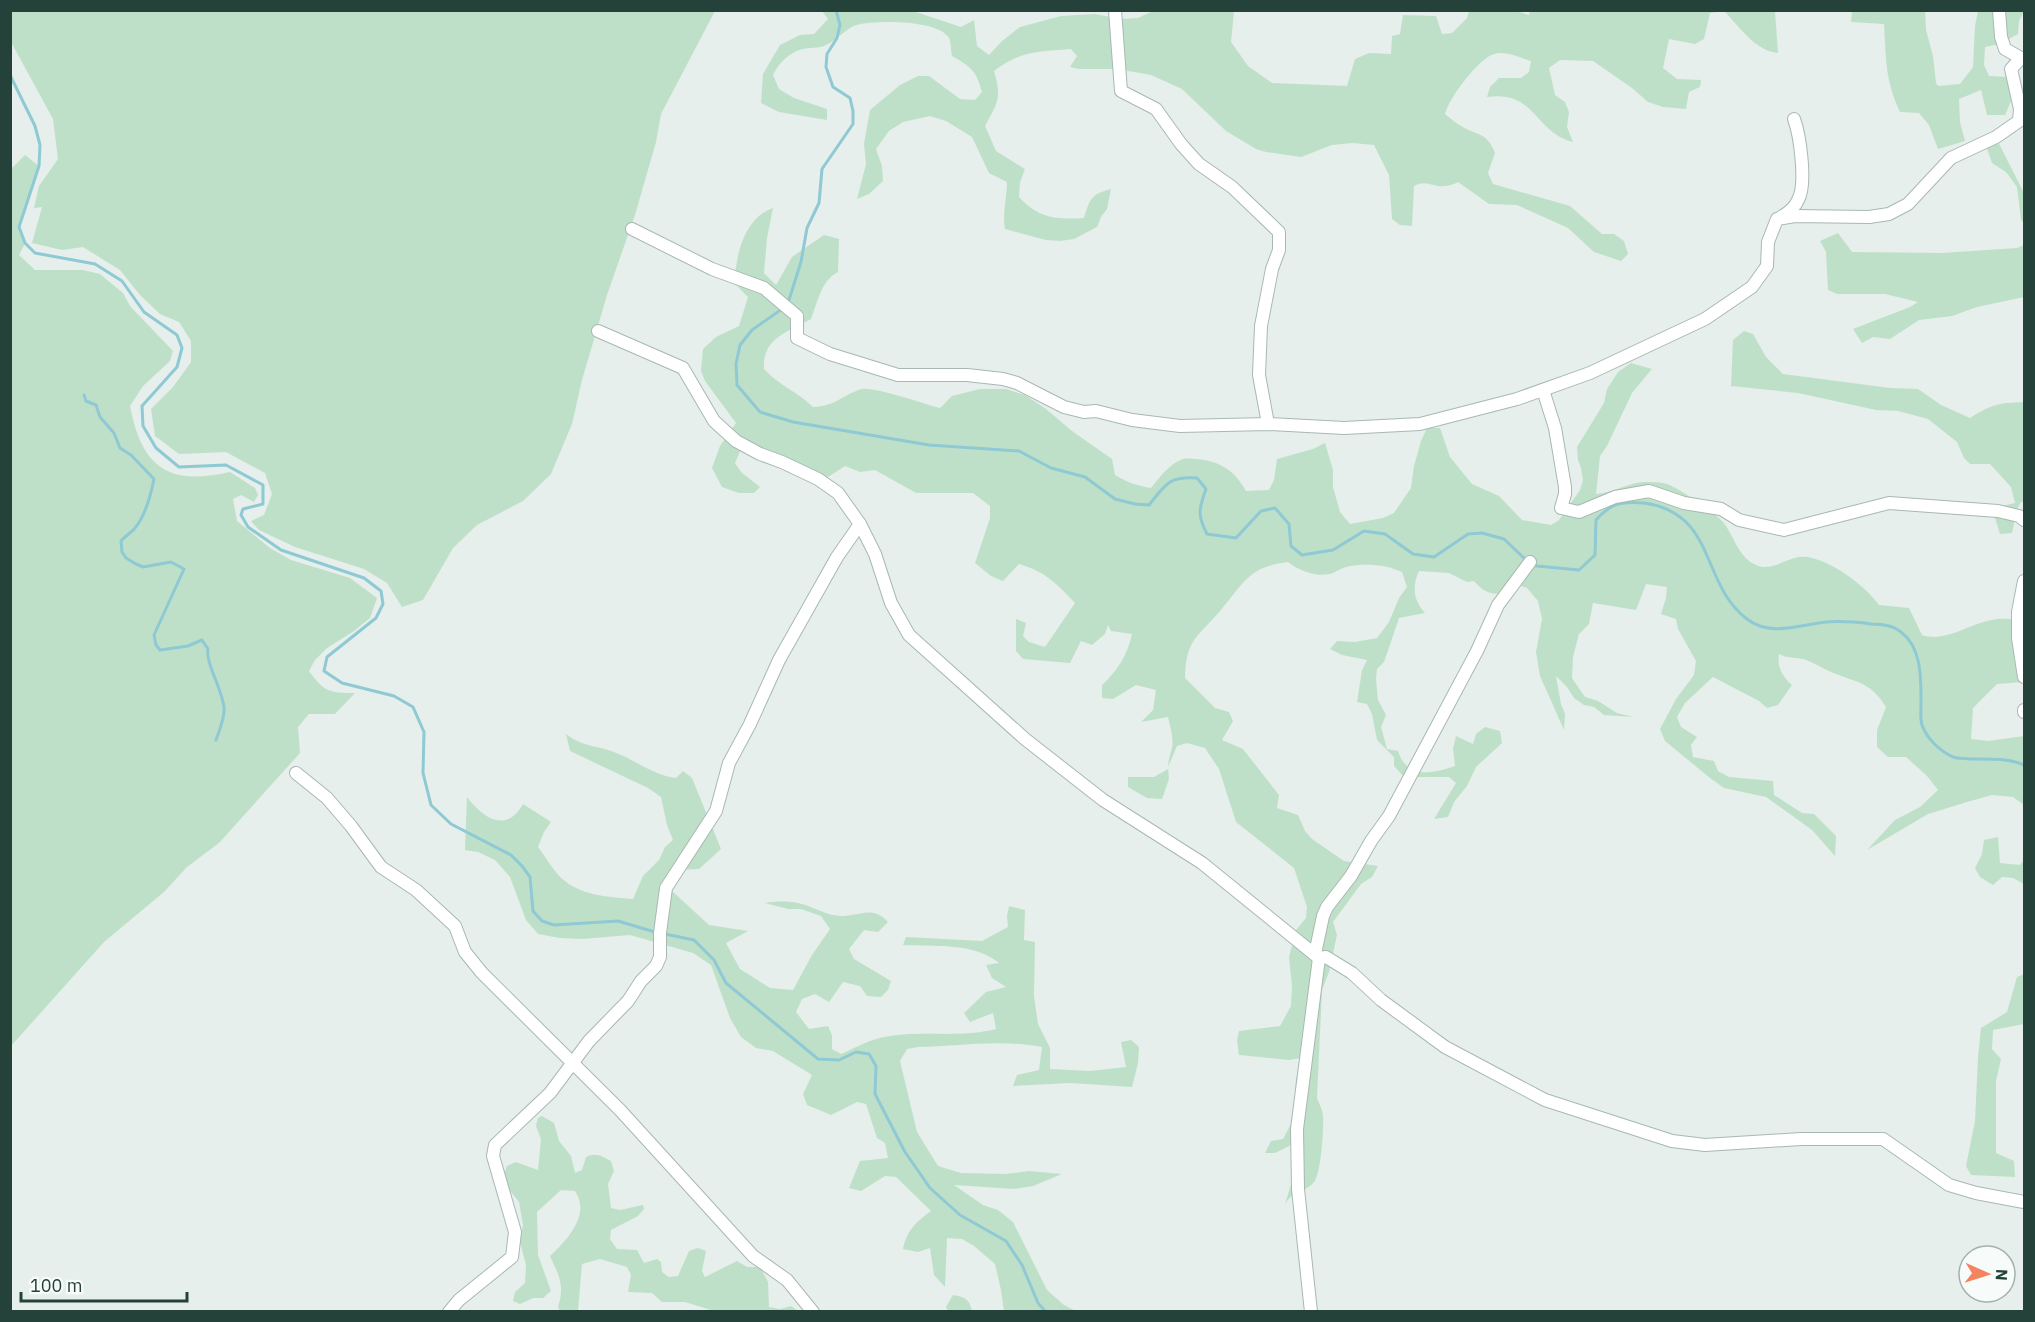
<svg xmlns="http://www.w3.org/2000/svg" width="2035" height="1322" font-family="'IBM Plex Sans',sans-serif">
	<rect width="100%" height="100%" fill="#e6efeb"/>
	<g fill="#bfe0c8">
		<path d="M1530,10L1775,11L1778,53C1755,51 1740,27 1724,11L1710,13L1704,39L1695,44L1669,39L1663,68L1677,79L1701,80L1700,87L1689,92L1686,109L1663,107L1648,102L1632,88L1593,61L1560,60L1549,68L1555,95L1565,102L1569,112L1567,127L1573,142C1534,132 1536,90 1487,97L1490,87L1499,78H1521L1529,72L1531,61C1520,58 1506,50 1494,54C1479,58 1449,98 1445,114C1450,118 1456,123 1461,126C1478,136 1487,132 1495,153L1488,173L1493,184L1570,206L1602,234H1614L1624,241L1628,254L1621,261L1594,252L1568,228L1517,205L1489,204L1458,182C1452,185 1446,187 1438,186C1428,184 1424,181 1414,186L1412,226L1400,225L1392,219L1389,175L1374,145L1353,143L1332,145L1301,157L1266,152L1256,149L1226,131L1182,89L1151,75L1117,69H1079L1070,67L1077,56L1071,49C1038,52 1022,50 994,71C1002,98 998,102 985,126L996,151L1025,169L1020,182L1019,197C1038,218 1056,220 1084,218C1090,199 1091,194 1111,189L1107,209L1101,217L1097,227L1074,239L1060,241L1046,240L1005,229C1002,213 1007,198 1007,182L989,173L972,137L946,121L930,116L903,122L889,131L876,149L882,166L883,181L869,194L857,199L866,164L864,144L870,110L900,85L918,76H929L960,99L975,100L982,92C976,70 971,67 952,56C951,51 951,43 949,38C938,19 875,20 856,25C844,30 837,40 826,45C818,49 811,47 803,49C789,52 779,63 773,75L779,89L794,98L827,109V120L779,112L761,103L763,74L780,45L800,35L814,34L828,19L822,11H913L961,27L974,20L977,46L989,55L1002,41L1020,27L1061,16L1095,14L1121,19L1138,18L1153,11H1234L1231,42L1248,66L1272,83L1347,86L1355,59L1369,53L1391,54L1392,36L1400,34L1403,15L1436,16L1442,34L1452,33L1467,18L1469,11H1516L1529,15Z"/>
		<path d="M10,11H715L661,114L656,142L635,215L607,295L582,380L572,424L551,474L523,501L477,525L453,548L423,600L402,607L387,583L364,569L295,547L259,530L251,521L264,515L272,494L265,473L226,452L179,454L155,436L151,409L173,387L191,362V341L179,322L160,314L140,295L120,270L83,247L62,250L32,243L42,207L34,208L39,186L58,159L53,119L11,42Z"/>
		<path d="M1852,11H1925L1926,30L1933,56L1936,83L1938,86L1960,84L1973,67L1975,26L1978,11H2024L2019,21L2018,34L2000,44L1985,47L1984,65L1989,76L2008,77L2011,101L2005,115H1987L1981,90L1959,99L1960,122L1965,141L1938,149L1929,125L1919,113L1900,112C1885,80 1886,58 1884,24L1851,22Z"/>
		<path d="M1994,134L2024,193V223L2021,220L2017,187L2006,172L1992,163L1986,146Z"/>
		<path d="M25,155L39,166L19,227L25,243L19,255L35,270H83L100,274L123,293L130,306L173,351L170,361L143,386L130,406C142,468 168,486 230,472L255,488L258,495L254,502L241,495L233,499L237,521L270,548L291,560L350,578L377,598L370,618L354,631L327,648L315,660L309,671C324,692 330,693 355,693L335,714H309L298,727L300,753L219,843L187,867L164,892L104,942L11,1046L10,170Z"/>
		<path d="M773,208L767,238L764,273L776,285L792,257L824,235L839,239L838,272C821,281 818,301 811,319C788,332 762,338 764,369C778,385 798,392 813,407C837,406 843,394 862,389C873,386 925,404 940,408L952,396L980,389H1006L1025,395L1046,409L1072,431L1112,459L1115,475C1127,482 1137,486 1151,488C1160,477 1169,464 1183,459C1187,458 1193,459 1197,459C1220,461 1235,471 1246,491L1269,490L1274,480L1277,459L1313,449L1325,443L1333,470V487L1340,512L1350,524L1383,518L1394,513L1411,488L1414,466L1421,441L1427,428H1440L1450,457L1472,484L1499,496L1522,520L1551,525L1559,520L1580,490L1583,480L1581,468L1578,460L1577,447L1604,403L1607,389L1618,372L1631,363L1652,369L1632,393L1607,446L1600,456L1596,494C1613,493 1627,483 1644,482C1651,482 1660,482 1667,484C1680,489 1720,515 1726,526C1735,540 1740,558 1756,565C1770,572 1785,559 1799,557C1824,554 1866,586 1879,605L1909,608L1922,635C1945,643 1969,624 1991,620C1999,618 2008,619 2016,619L2024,629V682L1997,684L1973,708L1971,739L1988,741L2024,736V805L2013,797L1992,795L1967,802L1928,814L1867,850L1895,820L1920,807L1938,790L1927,776L1906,757H1888L1877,747V730L1886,707C1872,684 1860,683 1836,674C1826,670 1816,664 1806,660C1797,657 1788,659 1779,654C1777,667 1782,676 1792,685L1778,705L1767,708L1759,701L1713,677L1685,703L1677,717L1681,727L1697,737L1691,745L1693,757L1714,761L1718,771L1729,777L1773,781L1774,795L1802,813L1814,814L1836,836L1835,856L1812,830L1766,797L1724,788L1710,778L1665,741L1660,729L1676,699L1694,675L1696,661L1678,629L1676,619L1661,614L1666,598L1667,587L1646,584L1636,610L1593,603L1589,624L1579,634L1573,657L1572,678L1585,697L1598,701L1617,713L1633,717L1604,715L1594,707L1584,705L1574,698L1567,687L1556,676L1561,704L1565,714L1564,730L1540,676L1536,652L1542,619L1538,601L1527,588L1516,584L1504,587L1497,594C1486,593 1481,589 1474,581L1467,582L1449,573L1419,571C1412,586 1413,600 1425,613L1399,618L1384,662L1377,669L1376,679L1378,700L1386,715L1381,727L1387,749L1398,751C1407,779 1431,774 1455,766L1453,749L1456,736L1473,744L1476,734L1485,727L1500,731L1502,743L1476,767L1467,786L1454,802L1448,817L1434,819L1456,783L1449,777H1404L1394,766V757L1377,740L1372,714L1367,704L1357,702L1362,670L1367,660L1342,655L1330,649L1337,641L1355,642L1377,638L1389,622L1399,598L1407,587L1402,572C1388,565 1366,563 1351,566C1344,567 1339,570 1333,573C1318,578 1299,571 1288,562C1248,567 1244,583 1220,611C1197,638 1186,639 1185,678L1215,708L1229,712L1233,721L1222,740L1243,749L1279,795L1277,808L1298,815L1305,831L1312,839L1344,861L1378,866L1372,877L1361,884L1333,922L1337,935L1329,972L1322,990L1317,1098C1319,1104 1323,1110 1323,1116C1324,1128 1321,1174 1314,1182C1304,1194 1294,1189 1285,1204L1294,1175L1291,1145L1275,1153H1265L1271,1141L1283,1139L1294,1118L1296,1079L1301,1058L1289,1060L1239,1055L1237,1040L1239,1031L1280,1026L1291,1006L1292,986L1289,957L1296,930L1306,918L1307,907L1294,868L1236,822L1219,769L1205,748L1187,743L1177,746L1168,767L1169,779L1162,799L1147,798L1128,787V777H1154L1168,769C1168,761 1170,756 1172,748C1174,738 1170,727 1168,717L1141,722L1153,710L1156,690L1136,685L1113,699L1102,698V685C1118,670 1127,656 1132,634L1111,631L1108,625L1105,634L1092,645L1081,641L1070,663L1023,659L1016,651V619L1026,623L1023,636L1029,642L1045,647L1075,603C1056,583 1046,572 1019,564L1003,581L991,576L975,563L990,518V506L973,493H916L875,470L860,472L845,466L828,477L788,458L775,456L744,442L735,463L741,472L760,487L754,493H739L722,487L712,468L720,446L736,423L705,381L701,371L703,349L716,337L739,326L748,297L735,284C735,256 744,218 773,208Z"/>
		<path d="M1838,233L1852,252L1942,253L2017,248L2024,245V297L1977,307L1952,316L1919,320L1890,339L1873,337L1862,343L1853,329L1910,307L1918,302L1885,294H1837L1828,290L1826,252L1820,241Z"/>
		<path d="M1744,331L1753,334L1766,357L1783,374L1890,388L1918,389L1941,405L1970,418C1992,404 1999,403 2024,402V502H2021L2017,509L2012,533L2000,534L1995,518L1992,514L1972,516L1933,509L1998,507L2015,503L2011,487L1990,464H1970L1964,458L1957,442L1928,419L1898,411L1876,410L1798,393L1731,386L1733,340Z"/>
		<path d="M566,734C583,747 595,745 614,752C635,760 653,775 676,778L683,771L692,778L721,849L699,869L675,870L672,891L709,925L748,931L726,943L740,969L770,988L793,990L812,955L830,929L821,916L801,909H788L765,903C775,901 788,901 798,903C814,906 827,917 844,916C863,915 873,906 888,922L878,932L864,930L849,949L854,959L891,981L888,990L881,997L867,996L860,986L843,982L829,1002L815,994L802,999L796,1012L809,1029L828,1026L832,1035V1049L841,1054C853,1049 867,1041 880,1038C918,1029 958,1039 996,1029L993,1013L970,1022L964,1013L986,992L1006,987L992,978L986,965L999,963C973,942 935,947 903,945L906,937L982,941L1008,927L1007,916L1009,906L1025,910L1024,940L1035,942L1034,996L1038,1024L1050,1048V1069L1090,1071L1126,1067L1121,1042L1131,1040L1139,1047L1138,1063L1132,1087L1070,1083L1013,1086L1017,1075L1039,1070L1042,1047C1000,1039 960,1046 918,1047L907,1049L900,1061L917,1132L938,1166L961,1173L1005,1174L1029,1171L1062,1174L1033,1186L1014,1189L954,1185L983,1205L998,1210L1013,1222L1047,1290L1064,1305L1076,1311H1004L1001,1290L995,1264L974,1246L962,1239L947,1238L945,1287L934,1275L930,1248L918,1252L903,1249C907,1230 916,1222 931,1211L896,1177L885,1176L861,1191L849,1188L860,1161L888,1158L885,1143L877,1138L866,1104L857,1102L831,1115L807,1105L803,1094L812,1075L773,1051L756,1048L741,1037L730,1018L711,965L693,953L630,935L582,939L560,938L538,934L526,920L510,877L495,860L478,852L465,850L467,797C483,818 506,834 523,804L551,822L544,832L538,847C546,857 554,873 565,881C583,896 611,897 633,899L643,876L659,860L665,847L673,840L667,825L661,797L648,788L570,751Z"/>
		<path d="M1998,837L2000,863L2020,865L2024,860V884L2013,878L2002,877L1993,885L1980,877L1975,868L1982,854L1984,840Z"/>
		<path d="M2024,974V1024L1993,1030L1992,1049L2001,1059L1996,1081V1153L2014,1161L2015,1177L1971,1175L1966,1166L1975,1121L1978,1057L1981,1028L2007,1012L2017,977Z"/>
		<path d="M542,1116L554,1123L559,1141L571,1156L575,1173L582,1170L586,1157C596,1152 602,1156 611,1161L614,1171L608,1184L611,1208L620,1210L643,1205L644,1209L638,1216L611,1230L610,1239L617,1249L637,1250L644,1263L657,1259L661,1262L662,1272L669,1277L678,1276L689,1251L698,1248L706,1251L702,1271L705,1277L737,1261L747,1267H760L768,1282L769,1307L780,1309L791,1306L798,1311H714L685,1302H662L652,1293L628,1292L631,1275L627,1267L600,1259L582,1264L578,1311H560L558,1307C565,1285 559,1276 550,1256C567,1240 591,1215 575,1191L561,1190L537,1212L538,1255L551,1291L543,1298H533L520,1304L513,1301L515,1292L525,1283L526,1265L520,1242L523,1225L519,1202L508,1188L504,1174L507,1166L516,1162L538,1170L541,1139L536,1126L538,1118Z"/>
		<path d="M953,1295C965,1297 969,1299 972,1311H948L946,1307Z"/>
	</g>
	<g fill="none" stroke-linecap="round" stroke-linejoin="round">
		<g stroke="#8ec9d4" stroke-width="3">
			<path d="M10,75L35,126L40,145L39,166L19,227L25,243L35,253L95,264L122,281L144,312L177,335L182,348L177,367L142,406L143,426L156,448L179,467L226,465L263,485V504L243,509L241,515L248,527L281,550L364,578L381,591L383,604L376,618L327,657L324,671L342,683L394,696L413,707L424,732L423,773L431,805L451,824L511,855L522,866L530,877L533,911L542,921L554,925L618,921L658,933"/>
			<path d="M788,303L801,262L807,228L819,203L822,169L853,124V111L850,98L833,87L826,67L827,54L837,38L840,25L836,10"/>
			<path d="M782,309L752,330L740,345L736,364L737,385L760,412L793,422L929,445L1019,451L1051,468L1085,477L1115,499L1135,504L1149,505C1166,484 1169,476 1197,478L1206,489C1199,508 1197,515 1207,534L1236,538L1261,511L1275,508L1289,524L1291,546L1302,555L1333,550L1364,531L1385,534L1413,554L1434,557L1468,534L1482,533L1504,539L1526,560"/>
			<path d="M84,395L86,401L96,405L100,417L114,433L120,448L131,455L154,479C151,494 145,516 135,528C131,533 125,536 121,541L122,552L126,558L136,564L143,567L171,562L184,569L154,635L156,645L160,650L188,646L202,640L208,649C205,663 223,690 224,708C225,718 219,731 216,740"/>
			<path d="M1532,564L1537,566L1579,570L1595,555L1596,520C1611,503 1622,501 1644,503C1717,513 1700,584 1747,619C1770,637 1799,625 1826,622C1841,621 1856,622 1871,624C1881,624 1893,625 1901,632C1922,648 1921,678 1921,703C1921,710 1920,719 1922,725C1927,739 1940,751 1953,757C1958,759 1965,758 1971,759C1989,759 2008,758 2024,765"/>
			<path d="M665,934L694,940L714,960L726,983L818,1059L839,1060L856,1052L869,1054L876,1066L875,1094L905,1152L930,1188L960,1215L1006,1241L1022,1265L1038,1303L1046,1312"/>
		</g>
		<g stroke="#a8b8b2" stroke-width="14">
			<g id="minor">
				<path d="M1115,10L1121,91L1156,109L1181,144L1199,164L1232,187L1279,232V250L1272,269L1261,326L1259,375L1268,424"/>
				<path d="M1999,10L2001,37L2005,49L2021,58L2024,59"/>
				<path d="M1781,217C1788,213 1795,208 1798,200C1807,185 1800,135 1794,119"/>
				<path d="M632,229L712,269L764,288L797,316V338L830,354L898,375H967L1003,379L1017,383L1064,407L1084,412L1096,411L1132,420L1180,426L1268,424L1344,428L1420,424L1517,399L1590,373L1705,319L1752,287L1767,266L1768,242L1777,219L1795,216L1869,217L1889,214L1908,204L1951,158L1996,137L2019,121L2020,109L2011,69L2021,58"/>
				<path d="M598,331L683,368L714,421L736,441L760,454L782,462L818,479L838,493L860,524L875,554L891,603L909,635L1025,739L1103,800L1202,863L1319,958L1326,957L1352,973L1381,1000L1445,1047L1545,1100L1672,1141L1705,1145L1801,1139H1883L1949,1185L1976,1193L2024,1202"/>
				<path d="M1543,390L1555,428L1565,487V494L1561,508L1579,512L1615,497L1649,491L1684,503L1721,509L1739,520L1784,530L1889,503L1998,511L2019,516L2024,520"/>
				<path d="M2024,581L2018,612V638L2024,677"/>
				<path d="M2024,710V712"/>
				<path d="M296,773L327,798L351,826L381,867L416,890L455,926L465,952L482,973L620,1110L753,1256L787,1280L813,1312"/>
				<path d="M1315,954L1323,916L1327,907L1351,876L1371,841L1389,816L1477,651L1498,605L1530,562"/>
				<path d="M449,1312L459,1300L512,1257L515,1232L493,1156L495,1145L550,1093L589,1041L628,1001L641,981L656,966L660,957V933L666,888L716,811L729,763L750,724L779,660L837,557L860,524"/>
				<path d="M1311,1312L1298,1189L1297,1129L1319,958"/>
			</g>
		</g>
		<use href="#minor" stroke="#fff" stroke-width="12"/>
	</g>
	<rect width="2035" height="1322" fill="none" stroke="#24423a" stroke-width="24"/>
	<g transform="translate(1987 1274) rotate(93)"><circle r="28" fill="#f7fbf9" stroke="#a3b1ad" stroke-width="1.5"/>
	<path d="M0-4.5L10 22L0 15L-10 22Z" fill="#f4845f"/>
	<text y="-9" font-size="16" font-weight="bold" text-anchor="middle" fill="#24423a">N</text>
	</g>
	<path d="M21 1292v9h166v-9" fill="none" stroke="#24423a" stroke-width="3"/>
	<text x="30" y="1292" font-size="18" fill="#24423a" stroke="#f7fbf9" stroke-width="4.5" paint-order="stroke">100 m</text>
</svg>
